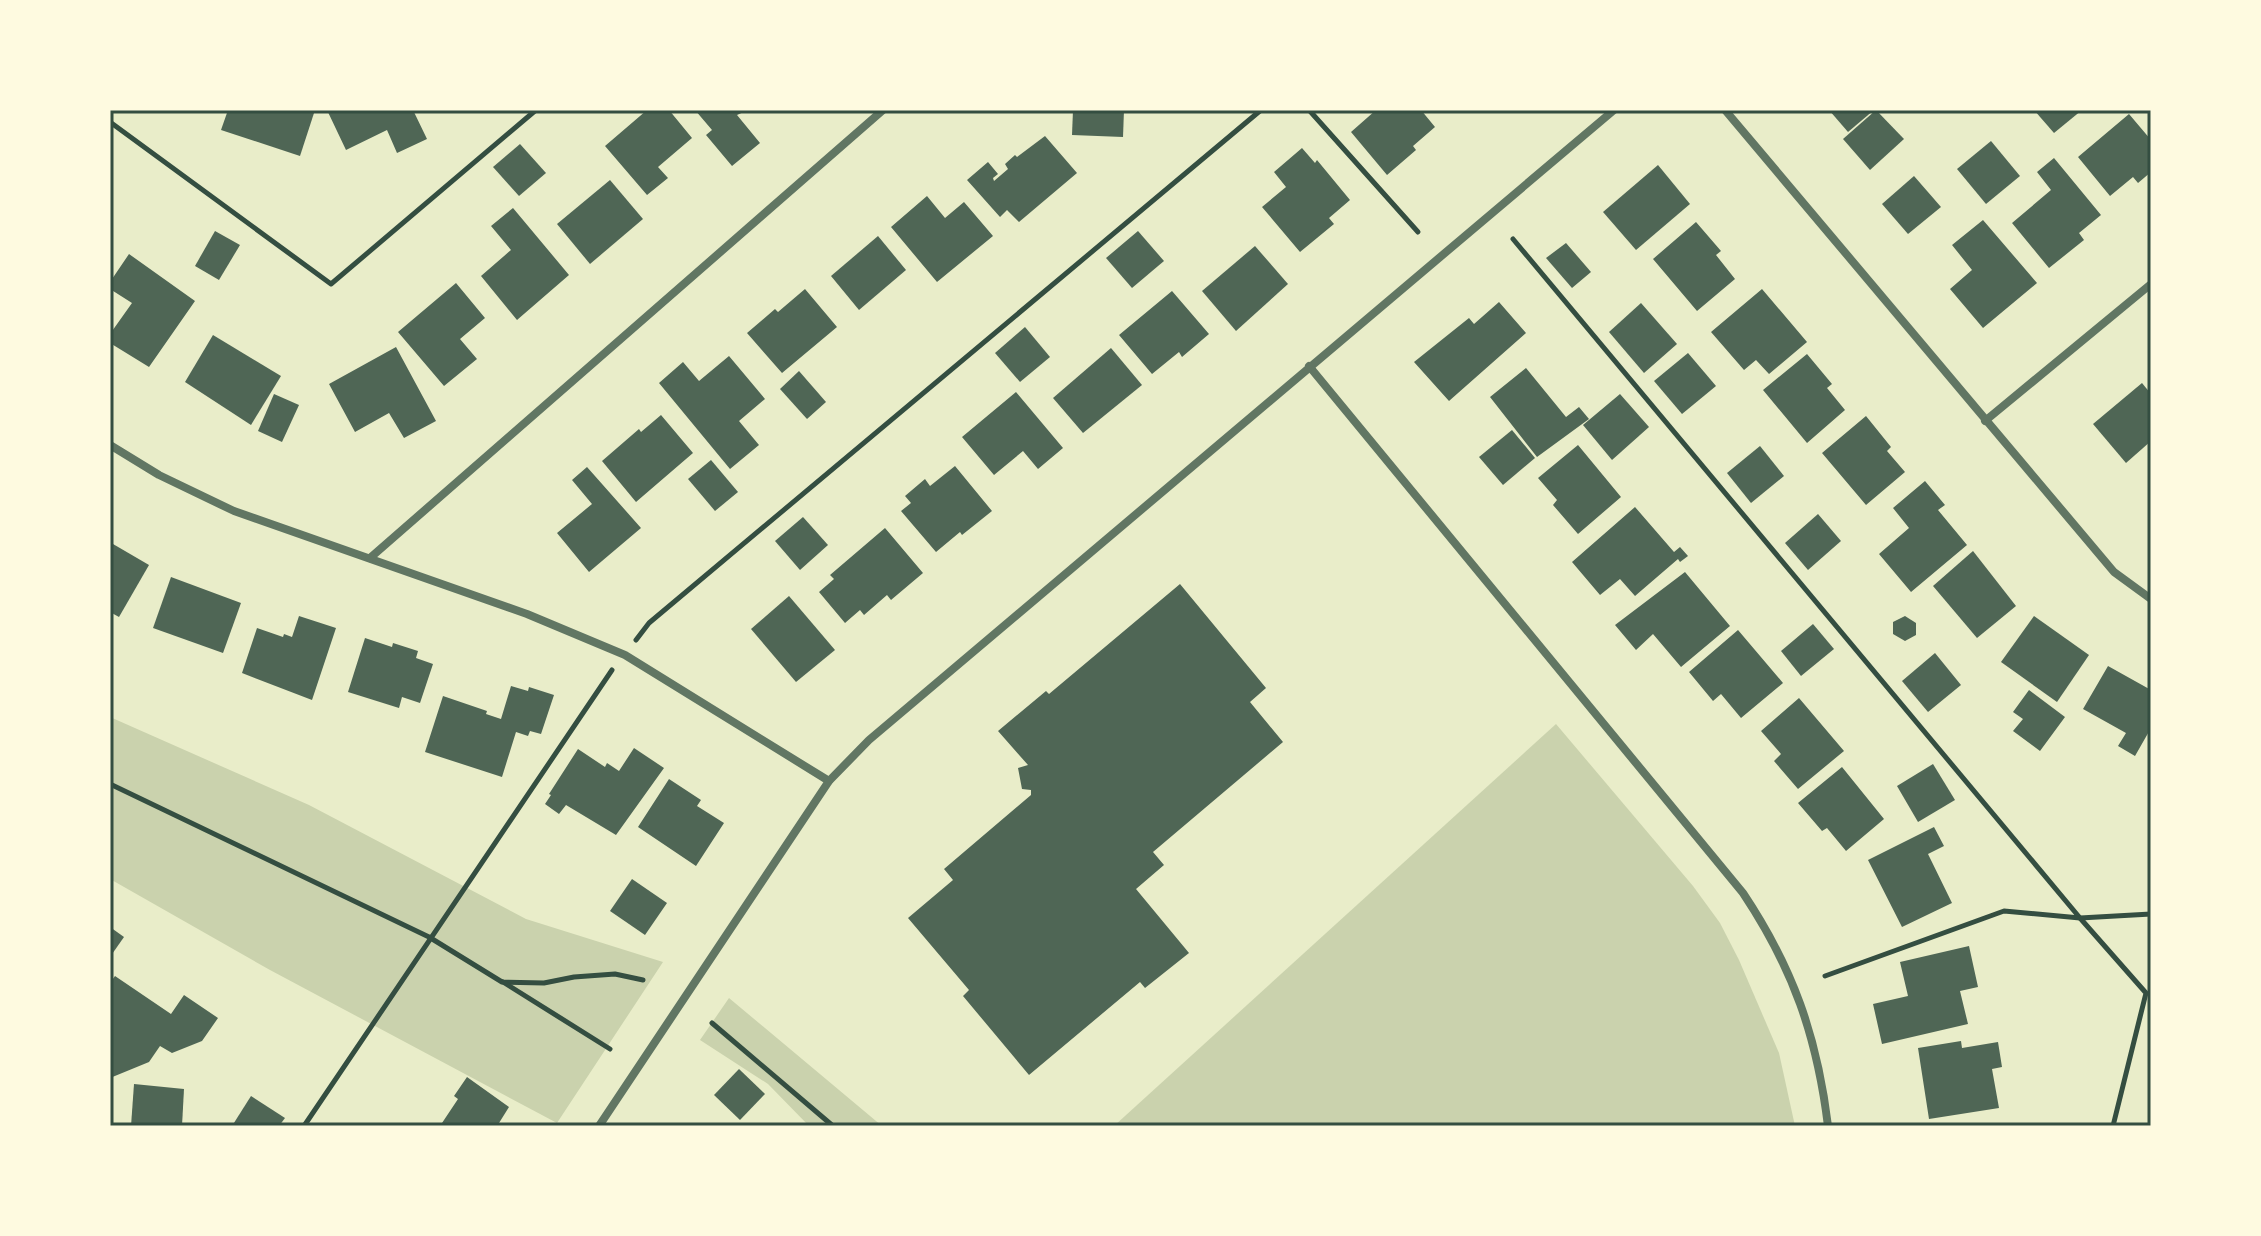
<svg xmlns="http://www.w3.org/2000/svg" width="2261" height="1236" font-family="Montserrat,sans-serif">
	<rect width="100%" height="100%" fill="#e9edc9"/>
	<g fill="#cad2ad">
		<path d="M110,717L309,805L526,919L663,962L557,1123L270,970L110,879Z"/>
		<path d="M1556,724L1693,886L1720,923L1739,960L1779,1053L1795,1126H1114Z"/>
		<path d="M729,998L882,1126H809L768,1084L700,1040Z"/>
	</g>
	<g fill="#4f6655">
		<path d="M228,110H315L300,156L221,130Z"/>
		<path d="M327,110H413L427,139L397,153L387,130L346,150Z"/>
		<path d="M647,110H669L692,138L658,167L668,178L647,195L605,146Z"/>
		<path d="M695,110H748L737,115L760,143L732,166L706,135L712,130Z"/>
		<path d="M1073,110H1124L1123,137L1072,135Z"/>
		<path d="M1376,110H1421L1435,127L1413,146L1416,150L1387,175L1351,132Z"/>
		<path d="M1829,110H1874L1848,132Z"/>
		<path d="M1876,110L1904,139L1870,170L1843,139Z"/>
		<path d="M2034,110H2082L2054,133Z"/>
		<path d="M2129,114L2151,140V172L2138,183L2133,177L2110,196L2078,157Z"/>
		<path d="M1045,136L1077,173L1019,222L1007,210L1000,217L967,180L988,162L998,174L993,178L994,181L1008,169L1005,164L1015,155L1017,157Z"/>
		<path d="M1991,141L2020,176L1986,204L1957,169Z"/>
		<path d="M520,144L546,173L519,196L493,167Z"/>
		<path d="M1302,148L1315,163L1317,160L1350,200L1329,218L1334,224L1300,252L1262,207L1286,187L1274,172Z"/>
		<path d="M2054,158L2101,215L2079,233L2084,240L2049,268L2012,223L2051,190L2037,172Z"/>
		<path d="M1658,165L1690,204L1636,250L1603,212Z"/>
		<path d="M1914,176L1941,207L1908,234L1882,204Z"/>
		<path d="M610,180L643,219L590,264L557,224Z"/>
		<path d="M927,196L945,218L964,202L993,236L937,282L891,227Z"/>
		<path d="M513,208L569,275L517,320L481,276L511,250L491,226Z"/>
		<path d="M1983,220L2037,283L1983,328L1950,289L1972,270L1952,245Z"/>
		<path d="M1696,222L1721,251L1716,255L1735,279L1697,311L1653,259Z"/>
		<path d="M215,231L240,245L219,280L195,266Z"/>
		<path d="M1138,231L1164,261L1132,288L1106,258Z"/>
		<path d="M878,236L906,270L859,310L831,276Z"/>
		<path d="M1566,243L1591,272L1572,288L1546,258Z"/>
		<path d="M1255,246L1288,284L1236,331L1202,291Z"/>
		<path d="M129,254L195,301L149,367L110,343V334L132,303L110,289V282Z"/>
		<path d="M456,283L485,318L460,339L477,359L444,386L398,332Z"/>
		<path d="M805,289L837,327L782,373L747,333L775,309L778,312Z"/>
		<path d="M1762,289L1807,342L1769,374L1756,360L1744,370L1711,332Z"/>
		<path d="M1172,291L1209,334L1182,357L1179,352L1152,374L1119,335Z"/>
		<path d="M1499,302L1526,333L1449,401L1414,362L1469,318L1474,324Z"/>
		<path d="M1641,303L1677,344L1644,373L1609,332Z"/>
		<path d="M1025,327L1050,357L1020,382L995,353Z"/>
		<path d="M213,335L281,376L251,425L185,382Z"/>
		<path d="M396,347L436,421L404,438L389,413L355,432L329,384Z"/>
		<path d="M1111,348L1142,385L1083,433L1053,398Z"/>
		<path d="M1688,353L1716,386L1682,414L1654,381Z"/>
		<path d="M1807,354L1832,384L1827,388L1845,410L1807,443L1763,390Z"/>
		<path d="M729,356L765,399L739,421L759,445L730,469L659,383L683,362L699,381Z"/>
		<path d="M1526,368L1566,417L1579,407L1589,419L1537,457L1490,397Z"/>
		<path d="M799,371L826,402L807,419L780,389Z"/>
		<path d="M2142,383L2151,394V441L2126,463L2093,424Z"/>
		<path d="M1016,392L1063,448L1038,469L1023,451L994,475L962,437Z"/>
		<path d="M274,394L299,405L282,442L258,431Z"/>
		<path d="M1620,394L1649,427L1612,460L1583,425Z"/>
		<path d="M661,415L693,453L636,502L602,461L639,429L641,432Z"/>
		<path d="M1866,416L1891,447L1887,451L1905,472L1866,505L1822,453Z"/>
		<path d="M1512,430L1535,458L1503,485L1479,457Z"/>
		<path d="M1578,445L1621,497L1578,534L1553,505L1557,500L1538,478Z"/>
		<path d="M1760,446L1784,476L1751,503L1727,473Z"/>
		<path d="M711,460L738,492L715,511L688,479Z"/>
		<path d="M955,466L992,511L962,535L960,532L936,552L901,511L911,503L905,496L925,479L930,486Z"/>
		<path d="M587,467L641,528L589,572L557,533L592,504L572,480Z"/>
		<path d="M1925,481L1945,505L1938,510L1967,545L1911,592L1879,554L1909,528L1893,508Z"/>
		<path d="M1635,507L1674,552L1680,547L1688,556L1680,562L1678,559L1635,596L1620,579L1600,595L1572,562Z"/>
		<path d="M1818,514L1841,541L1808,570L1785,543Z"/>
		<path d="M803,517L828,545L800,570L775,541Z"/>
		<path d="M885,528L923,573L891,600L887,595L864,615L860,610L845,623L819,592L834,579L830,575Z"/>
		<path d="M113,544L149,565L119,617L110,612V550Z"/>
		<path d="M1973,551L2016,606L1977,638L1933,586Z"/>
		<path d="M1685,572L1730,626L1681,667L1653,634L1636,650L1615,625Z"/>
		<path d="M171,577L241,603L223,653L153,628Z"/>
		<path d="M1180,584L1266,688L1250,702L1283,742L1153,852L1164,865L1136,889L1189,953L1145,988L1140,982L1029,1075L963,996L969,990L908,918L953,880L944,869L1031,795V790L1022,789L1018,768L1028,765L998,731L1046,691L1049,694Z"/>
		<path d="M789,596L835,650L796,682L751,629Z"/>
		<path d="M299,616L336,628L312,700L242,673L257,628L283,637L284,634L292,637Z"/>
		<path d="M1905,616L1916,623V635L1905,641L1893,634V622Z"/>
		<path d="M2034,616L2089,655L2057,702L2001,662Z"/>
		<path d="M1813,624L1834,649L1801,676L1781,651Z"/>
		<path d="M1738,630L1783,683L1741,718L1721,694L1713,701L1689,672Z"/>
		<path d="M365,638L392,647L393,643L418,651L416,658L433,664L420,703L402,697L399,708L348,692Z"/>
		<path d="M1935,653L1961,685L1928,712L1902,681Z"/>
		<path d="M2108,666L2151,690V728L2135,756L2118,746L2126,733L2083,709Z"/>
		<path d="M511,686L528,691L529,687L554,695L541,734L530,731L528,736L516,732L502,777L425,752L443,696L487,711L486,714L501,719Z"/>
		<path d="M2029,690L2065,717L2040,751L2013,731L2023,719L2013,712Z"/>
		<path d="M1799,698L1844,751L1798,789L1774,761L1781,754L1761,731Z"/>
		<path d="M634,748L664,768L616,835L566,805L559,814L545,804L551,795L549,794L578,749L605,767L607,763L619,771Z"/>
		<path d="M1933,764L1955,800L1918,822L1897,786Z"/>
		<path d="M1842,767L1884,819L1846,851L1827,828L1822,831L1798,803Z"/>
		<path d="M669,779L701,800L697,806L724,823L696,866L638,827Z"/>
		<path d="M1934,827L1944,846L1928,854L1952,903L1902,927L1868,860Z"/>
		<path d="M632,879L667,903L645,935L610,911Z"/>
		<path d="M110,927L124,937L110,957Z"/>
		<path d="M1969,946L1978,987L1960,991L1968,1024L1882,1044L1873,1004L1908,996L1900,962Z"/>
		<path d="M115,976L171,1014L184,995L218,1018L202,1041L172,1053L160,1046L149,1062L110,1078V983Z"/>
		<path d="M1961,1041L1962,1048L1998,1042L2002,1067L1992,1069L1999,1108L1929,1119L1918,1048Z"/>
		<path d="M739,1069L765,1094L740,1120L714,1095Z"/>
		<path d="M467,1077L509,1107L499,1123L503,1126H440L458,1099L454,1096Z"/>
		<path d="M134,1084L184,1089L182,1126H131Z"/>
		<path d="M251,1096L285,1118L279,1126H232Z"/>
	</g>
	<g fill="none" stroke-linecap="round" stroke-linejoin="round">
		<g stroke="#344e41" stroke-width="5">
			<path d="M1309,110L1418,232"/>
			<path d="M110,122L331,284L536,110"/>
			<path d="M1513,239L2080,918L2146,993L2113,1126"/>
			<path d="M636,640L649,623L1261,110"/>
			<path d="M110,784L429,937L502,982L544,983L574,977L615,974L643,980"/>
			<path d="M1825,976L2004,911L2080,918L2151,914"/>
			<path d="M503,982L610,1049"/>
			<path d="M712,1023L833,1126"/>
			<path d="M304,1126L612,670"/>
		</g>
		<g stroke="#617663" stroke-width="8">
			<path d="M1725,110L2114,572L2151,599"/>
			<path d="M1309,366L1743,893C1793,968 1817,1036 1828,1126"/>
			<path d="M1985,421L2151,284"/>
			<path d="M110,445L159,475L234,511L527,614L625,655L829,781"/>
			<path d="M370,558L883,110"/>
			<path d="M599,1126L829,781L869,740L1614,110"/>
		</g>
	</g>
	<rect width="2261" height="1236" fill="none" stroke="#fefae0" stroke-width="224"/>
	<rect x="112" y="112" width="2037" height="1012" fill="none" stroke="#344e41" stroke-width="3"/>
</svg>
